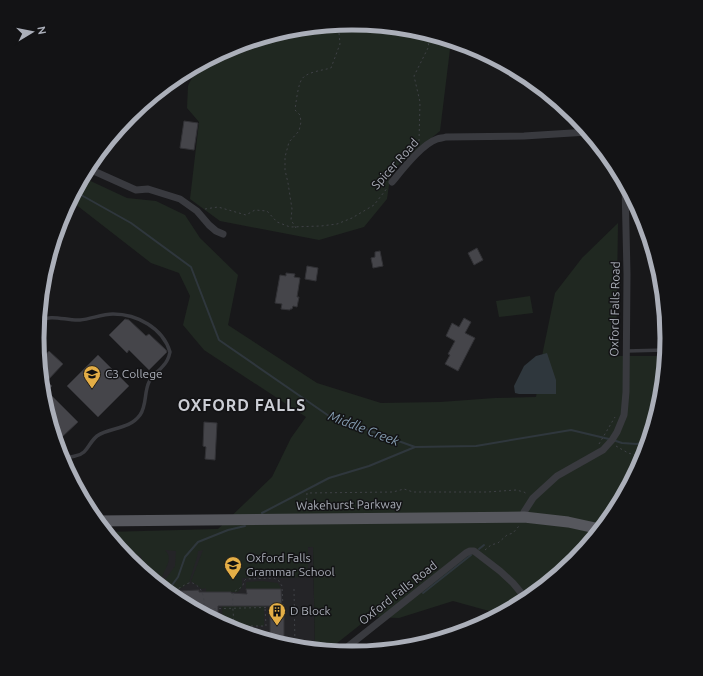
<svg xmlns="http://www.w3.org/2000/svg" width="703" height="676" font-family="Ubuntu,sans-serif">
	<rect width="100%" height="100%" fill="#18181a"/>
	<path fill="#242427" d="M105,532L219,550L313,547L315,649L290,647L231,629L176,600L129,561Z"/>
	<g fill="#202821">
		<path d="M352,23L413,29L451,41L440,131L391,171L387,199L364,227L319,240L220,221L190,199L199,122L187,108L188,86L198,65L231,47L290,29Z"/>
		<path d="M82,177L127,198L156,201L185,215L200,238L238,275L228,325L317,383L381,403L440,402L495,398L536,397L543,351L555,293L582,258L618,223L616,356H665L660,400L642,459L613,513L574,561L526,600L500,614L453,601L399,618L370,617L327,651L315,649L313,547H308V577L282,578L275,576L242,578V588L237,592H206V588L202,589L191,581L203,550L198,551L197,557L189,583L178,590L172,596L160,587L175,566L176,551L165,550C172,557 168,564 164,572C162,577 160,580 156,583L155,579L148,566L142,565L141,556L126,557L105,532L218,529L272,477L291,438L306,417L204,350L183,325L190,296L179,273L151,263L70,200Z"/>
		<path d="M530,296L533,313L499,317L496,301Z"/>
		<path d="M262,581L278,583L281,589H246V582Z"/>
		<path d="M222,606H264V626H226L223,625Z"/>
	</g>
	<path fill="#2f373d" d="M547,353L556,380V394H519L515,393L514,386L524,366L536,356Z"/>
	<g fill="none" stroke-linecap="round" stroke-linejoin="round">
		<g stroke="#2f373d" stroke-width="2">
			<path d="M74,191L131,223L191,267L219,340L329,416L415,447L476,446L571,430L609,439"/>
			<path d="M613,440L622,443L637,444L648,440"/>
			<path d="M262,513L329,478L369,466L415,447"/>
			<path d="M479,549L484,545"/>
			<path d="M167,592L178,577L185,557L198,542L228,530L245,526"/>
			<path d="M423,593L471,555"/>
		</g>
	</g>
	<g fill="#45454a" stroke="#323236">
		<path d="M184,121L198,123L194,150L180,148Z"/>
		<path d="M477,248L483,260L474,265L468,253Z"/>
		<path d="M380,251L383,266L373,268L371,258L375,257V252Z"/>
		<path d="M307,266L318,268L316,281L305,279Z"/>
		<path d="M286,273L295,274L294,277L300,278L297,297H299L297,307L293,306L292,309H290V310L281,309L282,304L275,303L280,275L286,276Z"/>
		<path d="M464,318L471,322L465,333L475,338L458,371L445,364L450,355L448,354L455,341L446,336L452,323L459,327Z"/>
		<path d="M125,319L129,320L146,336L149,334L166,350L167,352L149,370L129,350L127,353L109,335Z"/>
		<path d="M49,351L63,364L47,381L52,386L47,391L78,422L62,437L51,426L43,399L39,362Z"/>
		<path d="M98,355L129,386L98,417L67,386Z"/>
		<path d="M204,422L217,423L215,460L205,459L206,447L203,446Z"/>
		<path d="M246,589H281L282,612H284V645L270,641V606H218V622L175,599L178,596V591L199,590V592H231V593L247,594Z"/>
	</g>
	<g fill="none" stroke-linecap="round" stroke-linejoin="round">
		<g stroke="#3f4146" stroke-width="1" stroke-dasharray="2 3" stroke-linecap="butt">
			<path d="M419,141L420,102L414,76L429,46L425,33"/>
			<path d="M205,209L218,207L246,215L255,210L267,211L277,222L290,227L321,226L337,224L352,218L374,205L388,187"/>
			<path d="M296,228L291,220L292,209L288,183L285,170V157L289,142L299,131L301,122L300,115L295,110C296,103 298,84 302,79C306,72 324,70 331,68L340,44L339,33L341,24"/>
			<path d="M599,444L615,417"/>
			<path d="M616,446L628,453L639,456L643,458"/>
			<path d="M306,510L307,493L393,492L404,489L413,492H487L516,490L524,492L527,494"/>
			<path d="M485,550L491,545L498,543L507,535L513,533L519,526"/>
			<path d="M158,584L163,581L174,590C180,589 183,585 189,583C192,582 192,583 195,584C206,592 204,603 204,615"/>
			<path d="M294,589L295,647"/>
			<path d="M204,609L283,607L282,586L279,581L274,578L246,579L244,581C243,589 240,587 234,592C231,600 234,617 234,626"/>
			<path d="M226,626H266L265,607"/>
			<path d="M251,627V635"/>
		</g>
		<g stroke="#393a3f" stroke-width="3.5">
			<path d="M38,322C51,313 65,321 80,320C91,319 102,314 113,314C137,314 163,328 170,352C169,357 167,362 163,366C158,372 153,375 149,382C144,392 147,405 140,415C129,430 110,427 97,436C88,443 88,454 75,456C69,458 63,455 58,451"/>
			<path d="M627,351L665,350"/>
		</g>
		<g stroke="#393a3f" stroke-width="7">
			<path d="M87,168L136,190L148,189L180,199L197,211L209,225L216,231L223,234"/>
			<path d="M392,182C402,170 422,144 437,139C440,138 443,138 446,137L524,136L588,132"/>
			<path d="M524,517V512L533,498L557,476L603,450L612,440L617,432L624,415L626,392L627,274L625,185"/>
			<path d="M341,652L466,553L470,551H474L500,571L513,583L527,600"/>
		</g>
		<path stroke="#56575d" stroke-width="11" d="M96,521L524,517L568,522L600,529"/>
	</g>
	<defs>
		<g id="university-pin" transform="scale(0.9)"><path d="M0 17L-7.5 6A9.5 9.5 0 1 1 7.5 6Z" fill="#e4ae46" stroke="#131315"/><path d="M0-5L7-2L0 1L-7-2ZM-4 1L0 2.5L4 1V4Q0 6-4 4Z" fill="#111"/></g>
		<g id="school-pin" transform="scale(0.9)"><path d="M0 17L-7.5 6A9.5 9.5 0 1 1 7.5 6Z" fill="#e4ae46" stroke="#131315"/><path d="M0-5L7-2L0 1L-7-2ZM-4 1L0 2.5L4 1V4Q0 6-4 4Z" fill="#111"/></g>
		<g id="building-pin" transform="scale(0.9)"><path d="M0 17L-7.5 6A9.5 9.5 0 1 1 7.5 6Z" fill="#e4ae46" stroke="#131315"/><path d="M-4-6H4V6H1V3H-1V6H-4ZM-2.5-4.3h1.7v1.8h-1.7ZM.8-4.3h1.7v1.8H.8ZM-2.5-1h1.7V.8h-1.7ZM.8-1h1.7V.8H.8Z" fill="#111"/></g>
	</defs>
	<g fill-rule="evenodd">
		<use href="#university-pin" x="92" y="374"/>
		<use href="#school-pin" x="233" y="565"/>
		<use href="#building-pin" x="277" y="611"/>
	</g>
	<g text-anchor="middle" stroke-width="3" stroke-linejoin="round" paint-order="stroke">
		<g font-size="12" fill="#abafb9" stroke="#131315">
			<text transform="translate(395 164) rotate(-48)" y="4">Spicer Road</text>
			<text transform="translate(615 309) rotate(-89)" y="4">Oxford Falls Road</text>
			<text transform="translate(349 505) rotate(-1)" y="4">Wakehurst Parkway</text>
			<text transform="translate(398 593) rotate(-38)" y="4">Oxford Falls Road</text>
		</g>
		<g font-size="12" fill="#abafb9" stroke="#131315" text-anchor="start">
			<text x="105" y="378">C3 College</text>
			<text x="246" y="562">Oxford Falls<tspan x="246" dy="14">Grammar School</tspan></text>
			<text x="290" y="615">D Block</text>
		</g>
		<g font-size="13" font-style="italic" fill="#859db1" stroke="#131315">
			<text transform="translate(364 428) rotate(21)" y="5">Middle Creek</text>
		</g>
		<g font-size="16" font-weight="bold" letter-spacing="1" fill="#ccced5" stroke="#131315">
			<text x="242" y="411">OXFORD FALLS</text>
		</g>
	</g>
	<path d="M0 0H703V676H0ZM44 338a308 308 0 1 1 616 0a308 308 0 1 1-616 0Z" fill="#131315" fill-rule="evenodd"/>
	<path fill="none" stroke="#abafb9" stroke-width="5" d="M44 338a308 308 0 1 1 616 0a308 308 0 1 1-616 0Z"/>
	<g transform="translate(32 32) rotate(80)" stroke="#131315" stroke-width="3" paint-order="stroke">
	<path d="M0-3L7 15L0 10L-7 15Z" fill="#abafb9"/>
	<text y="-6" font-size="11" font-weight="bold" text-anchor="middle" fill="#abafb9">N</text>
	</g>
</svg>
